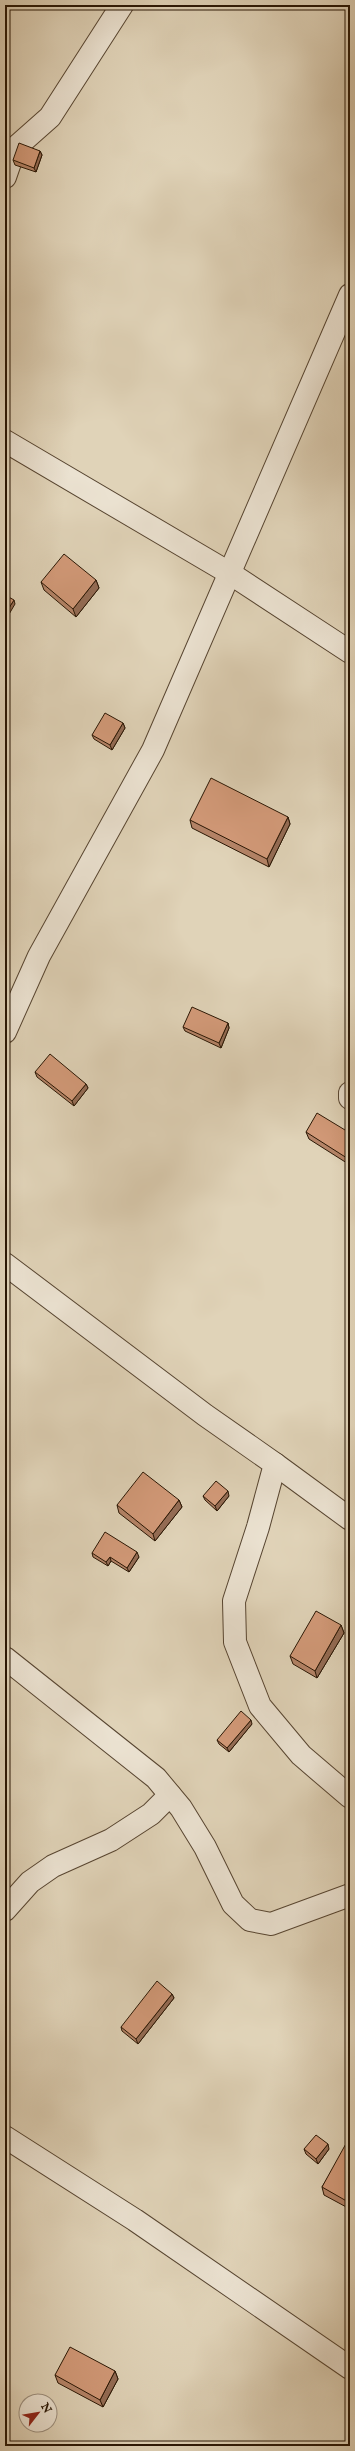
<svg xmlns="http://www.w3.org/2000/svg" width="355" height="2451" font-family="'IM FELL English',serif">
	<rect width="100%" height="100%" fill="#e0d3b8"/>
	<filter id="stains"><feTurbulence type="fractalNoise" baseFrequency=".005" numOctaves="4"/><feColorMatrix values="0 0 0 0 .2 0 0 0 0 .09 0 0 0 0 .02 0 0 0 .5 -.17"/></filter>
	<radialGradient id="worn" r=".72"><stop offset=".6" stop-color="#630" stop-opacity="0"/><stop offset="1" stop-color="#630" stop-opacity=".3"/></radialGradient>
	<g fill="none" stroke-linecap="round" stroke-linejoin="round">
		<g stroke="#574531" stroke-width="24">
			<g id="street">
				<path d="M5,177L15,148L50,117L122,5"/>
				<path d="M5,441L231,574L350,652"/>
				<path d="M5,1032L39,956L153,750L350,295"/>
				<path d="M350,1093V1098"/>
				<path d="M5,1264L205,1415L275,1464L258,1527L234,1601L235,1642L260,1706L301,1755L350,1797"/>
				<path d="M275,1464L350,1519"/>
				<path d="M5,1658L156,1778L181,1808L205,1847L233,1904L250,1920L271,1924L350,1895"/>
				<path d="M5,1910L30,1882L53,1866L111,1840L151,1814L170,1795"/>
				<path d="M5,2137L135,2220L350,2368"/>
			</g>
		</g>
		<use href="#street" stroke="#ebe2d1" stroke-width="22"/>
	</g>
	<g fill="#b58468" stroke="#291604">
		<path d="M40,151L42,155L36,172L15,165L13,160Z"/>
		<path d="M96,580L99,588L76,617L44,590L41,582Z"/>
		<path d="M123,723L125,728L112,750L94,739L92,735Z"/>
		<path d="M288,817L290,824L269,867L192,828L190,820Z"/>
		<path d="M228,1023L229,1028L221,1048L185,1031L183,1027Z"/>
		<path d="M35,1072L86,1084L88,1088L74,1106L37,1077Z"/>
		<path d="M306,1132L350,1133V1165L309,1139Z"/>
		<path d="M203,1496H229L217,1511L205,1500Z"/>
		<path d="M179,1500L182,1507L155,1541L119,1513L117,1505Z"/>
		<path d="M92,1553L139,1557L129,1572L111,1561L108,1566L93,1557Z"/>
		<path d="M341,1625L344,1633L317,1678L293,1664L290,1656Z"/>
		<path d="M252,1724L229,1752L219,1744L217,1740Z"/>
		<path d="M172,1994L174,1998L138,2044L122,2031L121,2027Z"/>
		<path d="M350,2142V2209L324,2195L322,2187Z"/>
		<path d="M304,2149H329L318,2164L306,2154Z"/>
		<path d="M115,2371L118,2379L103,2407L58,2383L55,2375Z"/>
	</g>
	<g fill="#946c55" stroke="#291604">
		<path d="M40,151L42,155L36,172L34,168Z"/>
		<path d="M96,580L99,588L76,617L73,609Z"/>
		<path d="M14,600L15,604L5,621V614Z"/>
		<path d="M123,723L125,728L112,750L110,745Z"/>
		<path d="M288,817L290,824L269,867L267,859Z"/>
		<path d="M228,1023L229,1028L221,1048L219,1043Z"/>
		<path d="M86,1084L88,1088L74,1106L72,1101Z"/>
		<path d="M228,1491L229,1496L217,1511L215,1506Z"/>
		<path d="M179,1500L182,1507L155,1541L153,1534Z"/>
		<path d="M137,1552L139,1557L129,1572L127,1568Z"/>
		<path d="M110,1557L111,1561L108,1566L106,1562Z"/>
		<path d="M341,1625L344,1633L317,1678L315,1671Z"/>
		<path d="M251,1720L252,1724L229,1752L227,1748Z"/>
		<path d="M172,1994L174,1998L138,2044L136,2039Z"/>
		<path d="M328,2144L329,2149L318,2164L316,2159Z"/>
		<path d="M115,2371L118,2379L103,2407L100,2400Z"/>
	</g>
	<g fill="#d39a79" stroke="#291604">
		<path d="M19,143L40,151L34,168L13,160Z"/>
		<path d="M64,554L96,580L73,609L41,582Z"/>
		<path d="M5,595L14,600L5,614Z"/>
		<path d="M105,713L123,723L110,745L92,735Z"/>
		<path d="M211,778L288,817L267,859L190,820Z"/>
		<path d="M192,1007L228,1023L219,1043L183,1027Z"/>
		<path d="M50,1054L86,1084L72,1101L35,1072Z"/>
		<path d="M317,1113L350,1133V1160L306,1132Z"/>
		<path d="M143,1472L179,1500L153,1534L117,1505Z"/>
		<path d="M216,1481L228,1491L215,1506L203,1496Z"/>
		<path d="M105,1532L137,1552L127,1568L110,1557L106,1562L92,1553Z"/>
		<path d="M316,1611L341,1625L315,1671L290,1656Z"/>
		<path d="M241,1711L251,1720L227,1748L217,1740Z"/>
		<path d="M157,1981L172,1994L136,2039L121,2027Z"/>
		<path d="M316,2135L328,2144L316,2159L304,2149Z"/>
		<path d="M348,2140L350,2142V2203L322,2187Z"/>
		<path d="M70,2347L115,2371L100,2400L55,2375Z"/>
	</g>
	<rect width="355" height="2451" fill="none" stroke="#e0d3b8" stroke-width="20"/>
	<rect x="6" y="6" width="343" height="2439" fill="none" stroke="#291604" stroke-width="2"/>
	<rect x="10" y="10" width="335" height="2431" fill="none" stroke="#291604"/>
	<g transform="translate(38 2413) rotate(59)"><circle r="19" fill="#ebe2d1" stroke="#9d907f"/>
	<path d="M0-3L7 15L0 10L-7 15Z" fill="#8f2418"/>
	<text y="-6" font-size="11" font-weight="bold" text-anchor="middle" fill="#291604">N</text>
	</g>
	<rect width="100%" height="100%" filter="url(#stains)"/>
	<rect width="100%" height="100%" fill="url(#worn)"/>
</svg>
